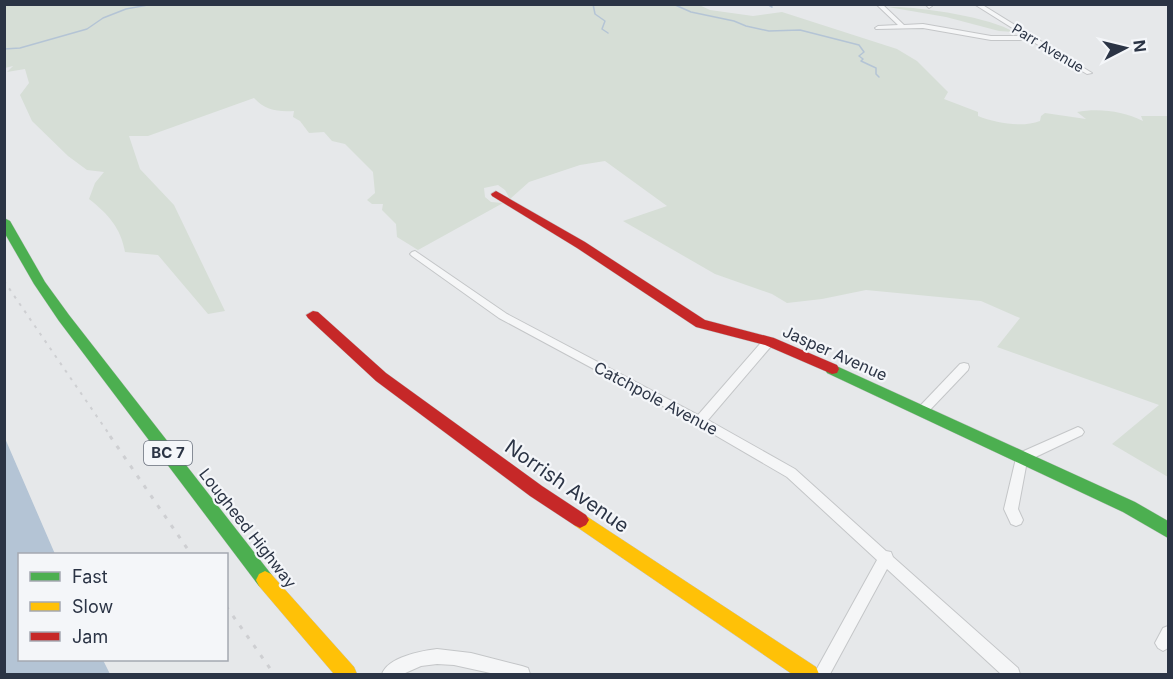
<svg xmlns="http://www.w3.org/2000/svg" width="1173" height="679" font-family="Inter,sans-serif">
	<rect width="100%" height="100%" fill="#e6e8ea"/>
	<g fill="#d6ded6">
		<path d="M697,4L710,10L753,16L782,12L897,49L917,61L948,92L944,99L978,112V116C996,123 1022,128 1040,121L1041,116L1045,113L1086,119L1077,112C1099,108 1123,111 1143,121L1141,116H1168V477L1112,444L1159,405L997,347L1020,318L981,301L866,290L822,299L787,303L772,294L715,274L623,221L667,206L605,161L580,165L529,182L510,199L505,190L498,185L484,188L485,197L491,202L503,203L418,250L397,237L396,224L382,210L383,204H372L367,200L375,193L373,172L345,144L332,141L324,132L309,133L300,121L293,117L294,111C277,112 265,110 254,98L148,136H129L140,169L174,205L225,311L208,314L158,255L125,252C121,228 108,214 89,199L95,183L104,172L87,170L68,156L32,121L20,95L29,83L25,69L7,72L13,66L5,68V5Z"/>
		<path d="M888,7C918,6 990,17 1014,32L999,31L946,17Z"/>
	</g>
	<path fill="#b4c4d5" d="M4,436L55,554H20V660H103L110,674H5Z"/>
	<g fill="none" stroke-linecap="round" stroke-linejoin="round">
		<g stroke="#b4c4d5" stroke-width="1.5">
			<path d="M593,4L595,14L605,21L602,29L608,33"/>
			<path d="M673,4L691,12L734,21L746,26L769,31L800,30L859,45L864,52L859,56L863,59L861,61L876,68V74L879,77"/>
			<path d="M767,4L772,7"/>
			<path d="M4,49L20,48L87,29L103,18L126,9L153,4"/>
		</g>
		<g stroke="#c4c6c8" stroke-width="2">
			<g id="street">
				<path d="M876,4H882L904,25L923,24L991,36H1025L974,4H981L1092,73L1087,74L1030,40H991L923,28L876,29L875,28L878,26L898,25Z"/>
				<path d="M925,4H931L932,6L929,8Z"/>
				<path d="M415,251L507,314L698,415L765,338H773L774,341L773,344L708,420L795,469L886,551L891,552L893,557L1018,668L1020,674H1001L887,569L830,674H814L877,560L787,477L696,424L499,318L412,256L410,254L412,252Z"/>
				<path d="M964,363L968,364L969,367L968,370L927,413L923,415L919,413L917,410L919,407L960,364Z"/>
				<path d="M1078,427L1082,429L1084,432L1082,435L1027,461L1018,509L1023,520L1021,524L1016,526L1011,524L1004,509L1017,454Z"/>
				<path d="M1168,626V648L1163,651L1158,648L1155,643L1163,628Z"/>
				<path d="M437,649L471,653L522,666L528,668L530,674H495L454,665L437,664L421,666L403,674H382C388,657 421,651 437,649Z"/>
			</g>
		</g>
		<g stroke="#c4c6c8" stroke-width="1">
			<g id="fast">
				<path d="M4,218L10,221L45,282L69,315L271,574L274,580L271,586L265,589L259,586L59,321L34,284L4,232Z"/>
				<path d="M832,364L1135,502L1168,521V538L1123,512L827,373L825,369L827,365Z"/>
			</g>
		</g>
		<g stroke="#c4c6c8" stroke-width="1">
			<g id="slow">
				<path d="M580,512L816,667L819,674H792L574,525L571,520L574,515Z"/>
				<path d="M265,571L271,574L354,667L357,674H334L259,586L256,580L259,574Z"/>
			</g>
		</g>
		<g stroke="#c4c6c8" stroke-width="1">
			<g id="jam">
				<path d="M496,191L585,242L705,320L774,338L837,365L839,369L837,373L832,374L765,345L696,327L577,248L492,196L491,194Z"/>
				<path d="M313,311L318,312L386,373L542,486L586,515L589,520L586,525L580,528L574,525L530,496L376,381L308,318L306,315Z"/>
			</g>
		</g>
		<use href="#street" fill="#f5f6f7" fill-rule="evenodd"/>
		<use href="#fast" fill="#4caf50" fill-rule="evenodd"/>
		<use href="#slow" fill="#ffc107" fill-rule="evenodd"/>
		<use href="#jam" fill="#c62828" fill-rule="evenodd"/>
		<path stroke="#cecfd2" stroke-width="2" stroke-dasharray="3 6" stroke-linecap="butt" d="M4,281L111,437"/>
		<g stroke="#cecfd2" stroke-width="3" stroke-dasharray="4 8" stroke-linecap="butt">
			<path d="M110,436L191,554"/>
			<path d="M226,606L274,674"/>
		</g>
	</g>
	<g text-anchor="middle" stroke-width="4.5" stroke-linejoin="round" paint-order="stroke">
		<g font-size="14" fill="#2b3445" stroke="#f4f6f9">
			<text transform="translate(1048 48) rotate(31)" y="5">Parr Avenue</text>
		</g>
		<rect fill="#f4f6f9" stroke="#676e7b" stroke-width="1.5" x="144" y="441" width="48" height="24" rx="4.5"/>
		<g font-size="15" font-weight="bold" fill="#2b3445">
			<text x="168" y="458">BC 7</text>
		</g>
		<g font-size="16" fill="#2b3445" stroke="#f4f6f9">
			<text transform="translate(835 353) rotate(24)" y="6">Jasper Avenue</text>
			<text transform="translate(656 398) rotate(28)" y="6">Catchpole Avenue</text>
			<text transform="translate(248 528) rotate(52)" y="6">Lougheed Highway</text>
		</g>
		<g font-size="20" fill="#2b3445" stroke="#f4f6f9">
			<text transform="translate(567 486) rotate(35)" y="7">Norrish Avenue</text>
		</g>
	</g>
	<rect width="1173" height="679" fill="none" stroke="#2b3445" stroke-width="12"/>
	<rect x="18" y="553" width="210" height="108" fill="#f4f6f9" stroke="#a4a8b1" stroke-width="1.5"/>
	<rect x="30" y="572" width="30" height="9" fill="#4caf50" stroke="#a4a8b1" stroke-width="1.5"/>
	<text x="72" y="583" font-size="18" fill="#2b3445">Fast</text>
	<rect x="30" y="602" width="30" height="9" fill="#ffc107" stroke="#a4a8b1" stroke-width="1.5"/>
	<text x="72" y="613" font-size="18" fill="#2b3445">Slow</text>
	<rect x="30" y="632" width="30" height="9" fill="#c62828" stroke="#a4a8b1" stroke-width="1.5"/>
	<text x="72" y="643" font-size="18" fill="#2b3445">Jam</text>
	<g transform="translate(1125 48) rotate(83)" stroke="#f4f6f9" stroke-width="4.5" paint-order="stroke">
	<path d="M0-4.5L10 22L0 15L-10 22Z" fill="#2b3445"/>
	<text y="-9" font-size="16" font-weight="bold" text-anchor="middle" fill="#2b3445">N</text>
	</g>
</svg>
